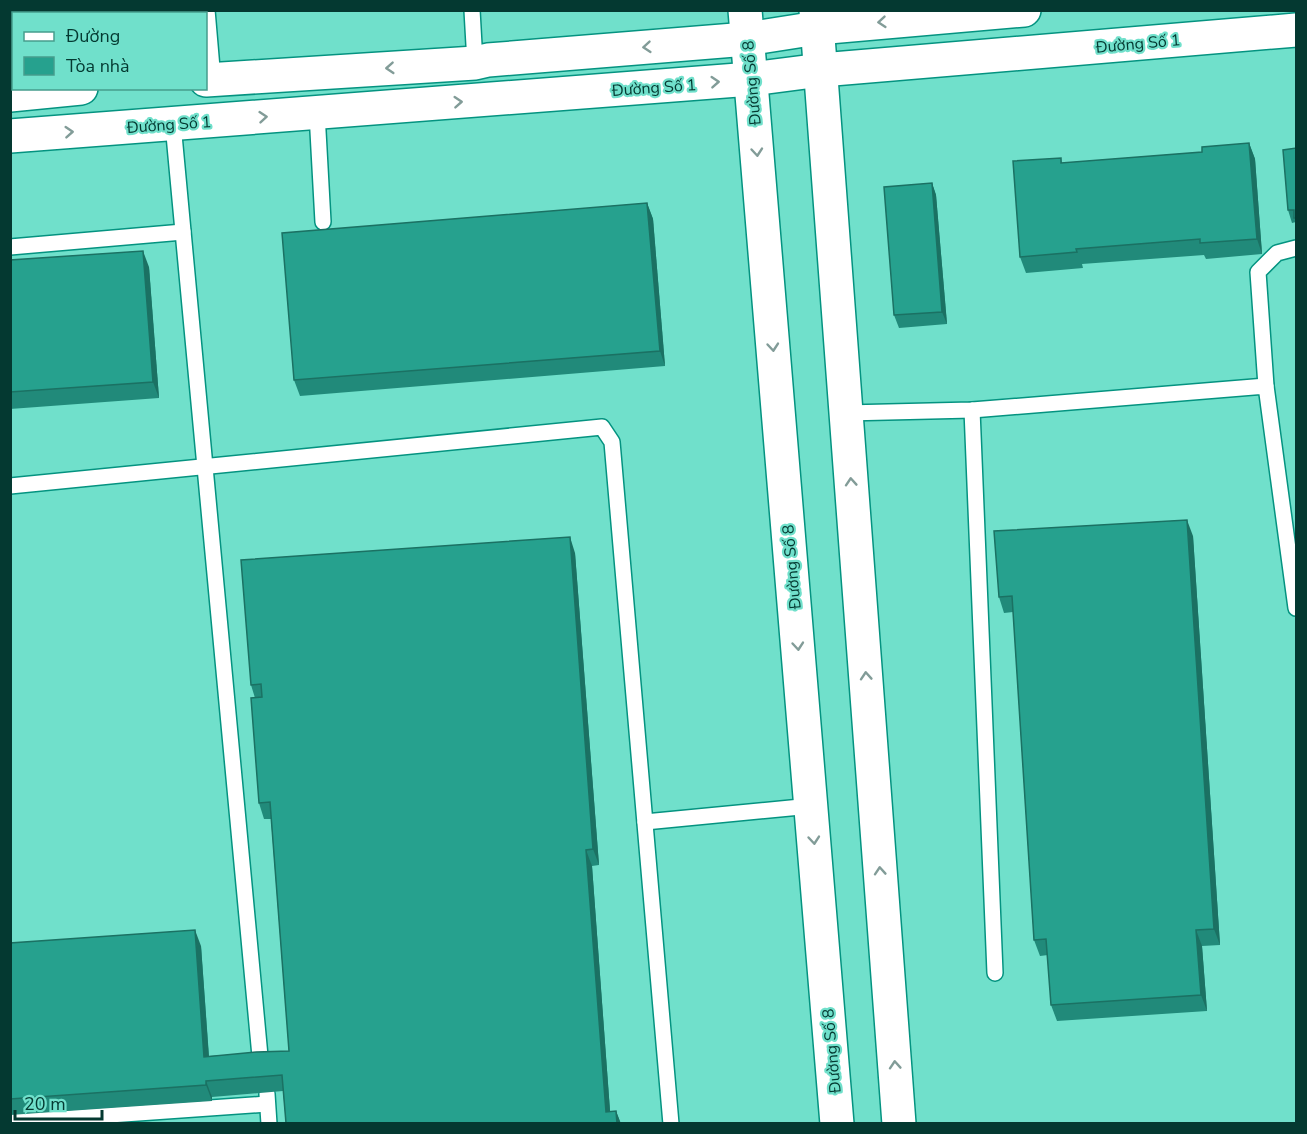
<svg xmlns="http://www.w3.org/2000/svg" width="1307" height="1134" font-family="'Nunito Sans',sans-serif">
	<rect width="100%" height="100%" fill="#70e0cb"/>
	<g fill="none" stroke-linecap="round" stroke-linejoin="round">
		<g stroke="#049380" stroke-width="18">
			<g id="service">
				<path d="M90,10V14"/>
				<path d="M207,10L213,80"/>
				<path d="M472,10L475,63"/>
				<path d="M317,113L323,222"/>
				<path d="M173,124L261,1067"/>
				<path d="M10,247L183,232"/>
				<path d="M1266,386L1258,272L1277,253L1296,248"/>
				<path d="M972,410L995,973"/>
				<path d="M846,413L972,410L1266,386L1296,608"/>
				<path d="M10,486L602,427L612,442L671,1124"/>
				<path d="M645,822L811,806"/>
				<path d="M267,1094L269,1124"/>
				<path d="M10,1122L267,1104"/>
			</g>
		</g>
		<g stroke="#049380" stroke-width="36">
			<g id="tertiary">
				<path d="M745,10L837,1124"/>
				<path d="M816,10L899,1124"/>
				<path d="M206,80L475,63L488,60L747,39L817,28L1024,10"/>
				<path d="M10,95L81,88"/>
				<path d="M10,136L751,79L821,70L1296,30"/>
			</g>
		</g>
		<use href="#service" stroke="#fff" stroke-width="15"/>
		<use href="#tertiary" stroke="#fff" stroke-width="33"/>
	</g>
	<g fill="#218a7a">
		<path d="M1249,143L1255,159L1262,254L1206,259L1204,255L1082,264L1083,268L1026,273L1020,257L1061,158L1062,163L1202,152Z"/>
		<path d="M1296,148V224V222L1292,223L1288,210Z"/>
		<path d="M932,183L936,195L947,324L899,328L894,315Z"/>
		<path d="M647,203L653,219L665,366L300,396L294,380Z"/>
		<path d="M10,260L149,267L159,398L10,409Z"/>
		<path d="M1193,536L1220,945L1202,946L1207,1011L1057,1021L1051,1005L1048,955L1040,956L1034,940L1013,612L1004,613L999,597Z"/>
		<path d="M575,553L599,865L592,866L610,1111H616L621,1124H286L283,1091L212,1097V1101L10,1115V943L201,946L209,1056L289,1051L271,819H264L259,803L255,698L251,685Z"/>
	</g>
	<g fill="#1b7163">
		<path d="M1249,143L1255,159L1262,254L1257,239Z"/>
		<path d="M932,183L936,195L947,324L942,312Z"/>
		<path d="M647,203L653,219L665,366L660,351Z"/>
		<path d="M143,251L149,267L159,398L153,382Z"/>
		<path d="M1187,520L1193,536L1220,945L1214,929Z"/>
		<path d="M570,537L575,553L599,865L593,849Z"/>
		<path d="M586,850L592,866L611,1124L606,1112Z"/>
		<path d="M195,930L201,946L210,1073L204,1057Z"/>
		<path d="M1196,930L1202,946L1207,1011L1201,995Z"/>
		<path d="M206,1081L212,1097V1101L206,1085Z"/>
		<path d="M616,1111L621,1124H617Z"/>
	</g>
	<g fill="#26a18e" stroke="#1b7163" stroke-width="1.5">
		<path d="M1249,143L1257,239L1200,243V239L1076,249L1077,252L1020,257L1013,161L1061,158V163L1202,152V147Z"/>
		<path d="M1296,148V218H1294V210H1288L1283,150Z"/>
		<path d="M932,183L942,312L894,315L884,187Z"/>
		<path d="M647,203L660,351L294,380L282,233Z"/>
		<path d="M143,251L153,382L10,392V260Z"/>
		<path d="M1187,520L1214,929L1196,930L1201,995L1051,1005L1046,939L1034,940L1012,596L999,597L994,531Z"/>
		<path d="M570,537L593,849L586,850L606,1112L616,1111L617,1124H295V1123H286L282,1075L206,1081V1085L10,1099V943L195,930L204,1057L256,1052L289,1051L270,802L259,803L251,698L262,697L261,684L251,685L241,560Z"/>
	</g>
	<defs><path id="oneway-chevron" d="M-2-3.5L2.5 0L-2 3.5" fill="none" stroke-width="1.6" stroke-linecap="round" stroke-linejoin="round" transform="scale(1.5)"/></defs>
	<g stroke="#829c98">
		<use href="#oneway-chevron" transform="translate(882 22) rotate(175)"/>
		<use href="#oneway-chevron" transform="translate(647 47) rotate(175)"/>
		<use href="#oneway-chevron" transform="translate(390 68) rotate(176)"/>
		<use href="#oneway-chevron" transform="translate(715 82) rotate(-4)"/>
		<use href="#oneway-chevron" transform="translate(458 102) rotate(-4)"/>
		<use href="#oneway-chevron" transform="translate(263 117) rotate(-5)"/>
		<use href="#oneway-chevron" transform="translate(69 132) rotate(-4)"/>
		<use href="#oneway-chevron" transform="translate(757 152) rotate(85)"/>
		<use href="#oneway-chevron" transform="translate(773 347) rotate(85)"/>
		<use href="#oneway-chevron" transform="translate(851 482) rotate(-94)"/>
		<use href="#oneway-chevron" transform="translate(798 646) rotate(85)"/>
		<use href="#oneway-chevron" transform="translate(866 676) rotate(-94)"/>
		<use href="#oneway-chevron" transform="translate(814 840) rotate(85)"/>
		<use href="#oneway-chevron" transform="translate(880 871) rotate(-94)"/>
		<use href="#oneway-chevron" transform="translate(895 1065) rotate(-94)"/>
	</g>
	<g text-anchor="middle" stroke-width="4.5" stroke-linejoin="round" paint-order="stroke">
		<g font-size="16" fill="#043931" stroke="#70e0cb">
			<text transform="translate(1138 43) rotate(-5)" y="6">Đường Số 1</text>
			<text transform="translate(751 83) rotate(-95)" y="6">Đường Số 8</text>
			<text transform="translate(654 87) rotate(-4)" y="6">Đường Số 1</text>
			<text transform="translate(169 124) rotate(-4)" y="6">Đường Số 1</text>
			<text transform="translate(791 567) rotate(-95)" y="6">Đường Số 8</text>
			<text transform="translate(831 1051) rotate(-95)" y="6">Đường Số 8</text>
		</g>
	</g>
	<rect width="1307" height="1134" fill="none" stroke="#043931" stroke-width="24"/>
	<rect x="12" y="12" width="195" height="78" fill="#70e0cb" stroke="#459d8d" stroke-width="1.5"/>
	<rect x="24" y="32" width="30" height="9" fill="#ffffff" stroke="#459d8d" stroke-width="1.5"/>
	<text x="66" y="42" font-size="18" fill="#043931">Đường</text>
	<rect x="24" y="57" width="30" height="18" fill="#26a18e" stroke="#459d8d" stroke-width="1.5"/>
	<text x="66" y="72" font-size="18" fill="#043931">Tòa nhà</text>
	<path d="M15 1110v9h87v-9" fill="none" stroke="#043931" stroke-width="3"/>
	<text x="24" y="1110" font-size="18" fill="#043931" stroke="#70e0cb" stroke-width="4.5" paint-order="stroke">20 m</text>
</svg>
